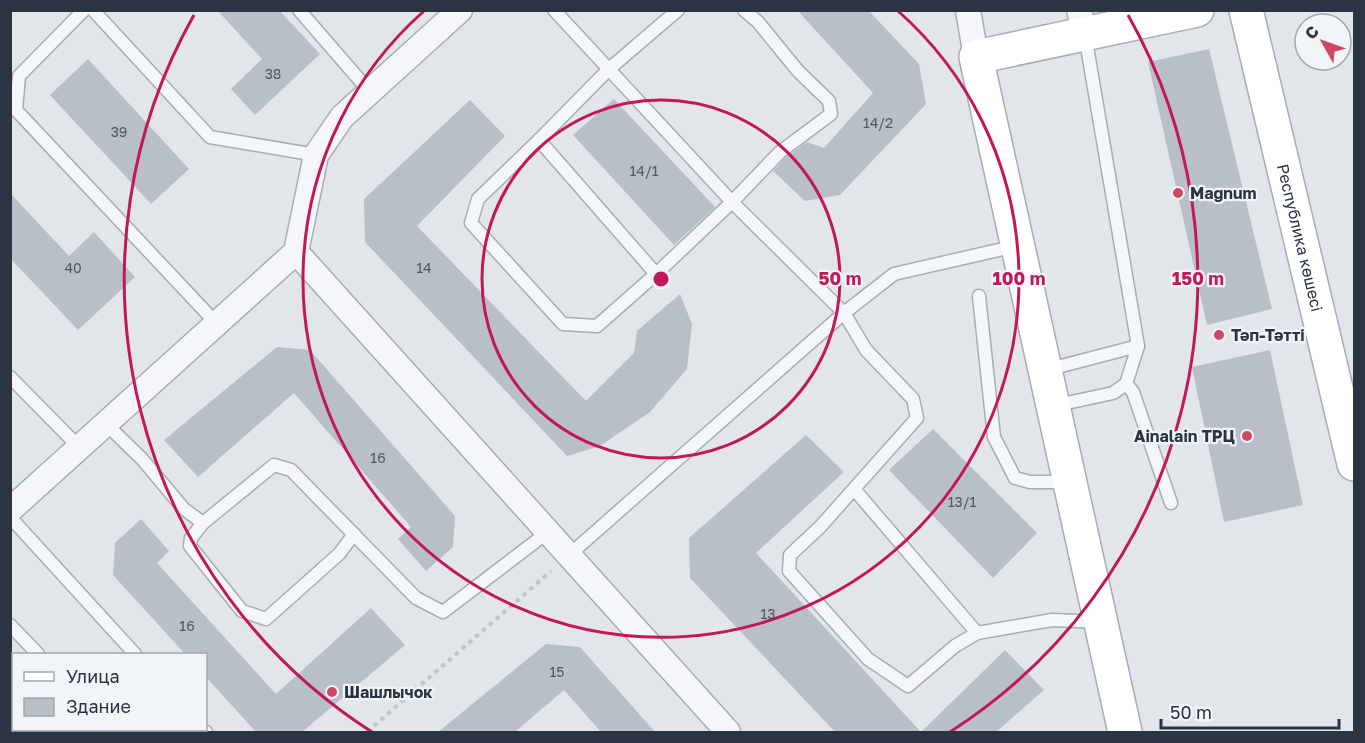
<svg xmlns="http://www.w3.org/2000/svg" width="1365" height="743" font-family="'Golos Text',sans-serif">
	<rect width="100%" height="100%" fill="#e2e6ea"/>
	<g fill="#b9bfc7">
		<path d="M217,10H279L320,54L255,115L231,89L262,59Z"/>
		<path d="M797,10H868L919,64L926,104L840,195L805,201L773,171L785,158L807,142L824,148L873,93Z"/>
		<path d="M1209,49L1272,309L1207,325L1148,62Z"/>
		<path d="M88,59L189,169L151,204L50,95Z"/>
		<path d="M614,99L715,207L674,245L573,135Z"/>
		<path d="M470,100L505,136L417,226L586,401L634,353L637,331L680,294L692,324L687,369L650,412L600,446L567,456L365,242L364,199Z"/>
		<path d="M10,193L69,256L94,232L135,277L78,330L10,258Z"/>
		<path d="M277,347L310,350L455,516L453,547L426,571L398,539L411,527L294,393L198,477L164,440Z"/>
		<path d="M1270,350L1303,505L1224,522L1192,367Z"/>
		<path d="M933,429L1037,533L993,578L889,470Z"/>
		<path d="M806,435L844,472L756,553L921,732L1005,650L1044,690L996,732H835L690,578L689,538Z"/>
		<path d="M141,519L169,551L157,563L276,694L371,608L405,645L302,732H256L206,677V654H185L113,575L115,543Z"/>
		<path d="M546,644L580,647L655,732H601L564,690L515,732H438Z"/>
	</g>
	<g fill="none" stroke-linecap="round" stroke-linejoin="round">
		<g stroke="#a7adb4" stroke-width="15">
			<g id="lane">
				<path d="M84,10L19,76L16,110L217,324"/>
				<path d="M93,10L210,137L316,155"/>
				<path d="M299,10L370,92"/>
				<path d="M554,10L732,202L844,313L568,556"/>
				<path d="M678,10L609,69L539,140L478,199L471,223L563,324L597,326L656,274L732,202L780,152L831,114L829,101L798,71L758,22L744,10"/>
				<path d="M539,140L656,274"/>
				<path d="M1016,246L894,274L844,313L866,350L913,399L917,418L820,527L790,555L789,571L868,659L908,686L955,646L977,633L1052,620L1099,622"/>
				<path d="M979,296L994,437L1015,478L1030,482H1068"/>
				<path d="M1046,370L1138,346"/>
				<path d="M10,377L80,448"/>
				<path d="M1126,384L1133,392L1171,503"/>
				<path d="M1053,406L1113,393L1126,384L1138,346L1085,35"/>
				<path d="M106,424L142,459L184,509L203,523L274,465L291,470L416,598L443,612L548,532"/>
				<path d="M854,489L977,633"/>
				<path d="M10,517L135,654"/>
				<path d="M203,523L191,538L190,546L242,611L266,619L339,554L354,534"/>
				<path d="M10,625L38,654"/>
				<path d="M105,730L108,732"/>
				<path d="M203,730L206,732"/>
			</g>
		</g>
		<g stroke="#a7adb4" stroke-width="27">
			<g id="street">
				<path d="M968,10L976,57"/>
				<path d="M1079,10L1085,34"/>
				<path d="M296,252L728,732"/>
				<path d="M10,510L296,252L316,155L342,117L460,10"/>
			</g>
		</g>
		<g stroke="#a7adb4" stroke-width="36">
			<g id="secondary">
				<path id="s1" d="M1246,10L1354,464"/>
				<path d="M1125,732L976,57L1197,10"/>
			</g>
		</g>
		<path stroke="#c0c4c9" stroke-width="4" stroke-dasharray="4.5 4.5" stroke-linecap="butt" d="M367,732L551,571"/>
		<use href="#lane" stroke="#f5f6f9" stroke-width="12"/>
		<use href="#street" stroke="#f5f6f9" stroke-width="24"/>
		<use href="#secondary" stroke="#fff" stroke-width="33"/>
	</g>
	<g fill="none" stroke="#c2185b" stroke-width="3">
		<circle cx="661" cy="279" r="179"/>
		<path d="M898 11A358 358 0 1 1 424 11"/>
		<path d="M372 732A537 537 0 0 1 194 15M1128 15A537 537 0 0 1 950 732"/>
	</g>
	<g fill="#ce4864" stroke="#f2f5f8" stroke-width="2">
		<circle cx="1178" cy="193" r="6"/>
		<circle cx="1219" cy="335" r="6"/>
		<circle cx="1247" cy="436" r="6"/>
		<circle cx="332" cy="692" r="6"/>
	</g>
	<g text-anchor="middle" stroke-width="4.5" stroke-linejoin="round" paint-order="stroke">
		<g font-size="14" fill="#4e5763">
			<text x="273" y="79">38</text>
			<text x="878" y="128">14/2</text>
			<text x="119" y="137">39</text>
			<text x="644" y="176">14/1</text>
			<text x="73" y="273">40</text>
			<text x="424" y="273">14</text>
			<text x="378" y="463">16</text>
			<text x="962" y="507">13/1</text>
			<text x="768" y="619">13</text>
			<text x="187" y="631">16</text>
			<text x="557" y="677">15</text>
		</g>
		<g font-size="16" font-weight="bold" fill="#2a3442" stroke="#f2f5f8" text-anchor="start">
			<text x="1190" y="199">Magnum</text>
			<text x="1231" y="341">Тәп-Тәтті</text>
			<text x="1235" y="442" text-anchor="end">Ainalain ТРЦ</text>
			<text x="344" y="698">Шашлычок</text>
		</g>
		<g font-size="16" fill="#2a3442" stroke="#f2f5f8">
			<text dy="6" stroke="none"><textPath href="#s1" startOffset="234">Республика көшесі</textPath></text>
		</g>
	</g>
	<circle cx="661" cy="279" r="9" fill="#c2185b" stroke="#f2f5f8" stroke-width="3"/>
	<g font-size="18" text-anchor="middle" font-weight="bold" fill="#c2185b" stroke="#f2f5f8" stroke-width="4.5" stroke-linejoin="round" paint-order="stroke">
		<text x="840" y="285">50 m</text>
		<text x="1019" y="285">100 m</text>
		<text x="1198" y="285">150 m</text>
	</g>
	<rect width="1365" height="743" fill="none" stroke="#2a3442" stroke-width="24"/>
	<rect x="12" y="653" width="195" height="78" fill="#f2f5f8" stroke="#a2a8af" stroke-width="1.5"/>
	<rect x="24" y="672" width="30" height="9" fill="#ffffff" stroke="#a2a8af" stroke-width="1.5"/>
	<text x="66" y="683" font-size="18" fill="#2a3442">Улица</text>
	<rect x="24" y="698" width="30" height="18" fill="#b9bfc7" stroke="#a2a8af" stroke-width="1.5"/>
	<text x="66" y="713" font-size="18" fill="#2a3442">Здание</text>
	<g transform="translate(1323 42) rotate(310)"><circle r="28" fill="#f2f5f8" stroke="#a2a8af" stroke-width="1.5"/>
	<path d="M0-4.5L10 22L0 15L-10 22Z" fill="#ce4864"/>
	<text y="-9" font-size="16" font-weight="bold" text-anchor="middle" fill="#2a3442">С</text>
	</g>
	<path d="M1161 719v9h178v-9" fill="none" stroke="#2a3442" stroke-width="3"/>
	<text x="1170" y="719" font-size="18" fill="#2a3442" stroke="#f2f5f8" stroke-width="4.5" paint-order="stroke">50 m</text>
</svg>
